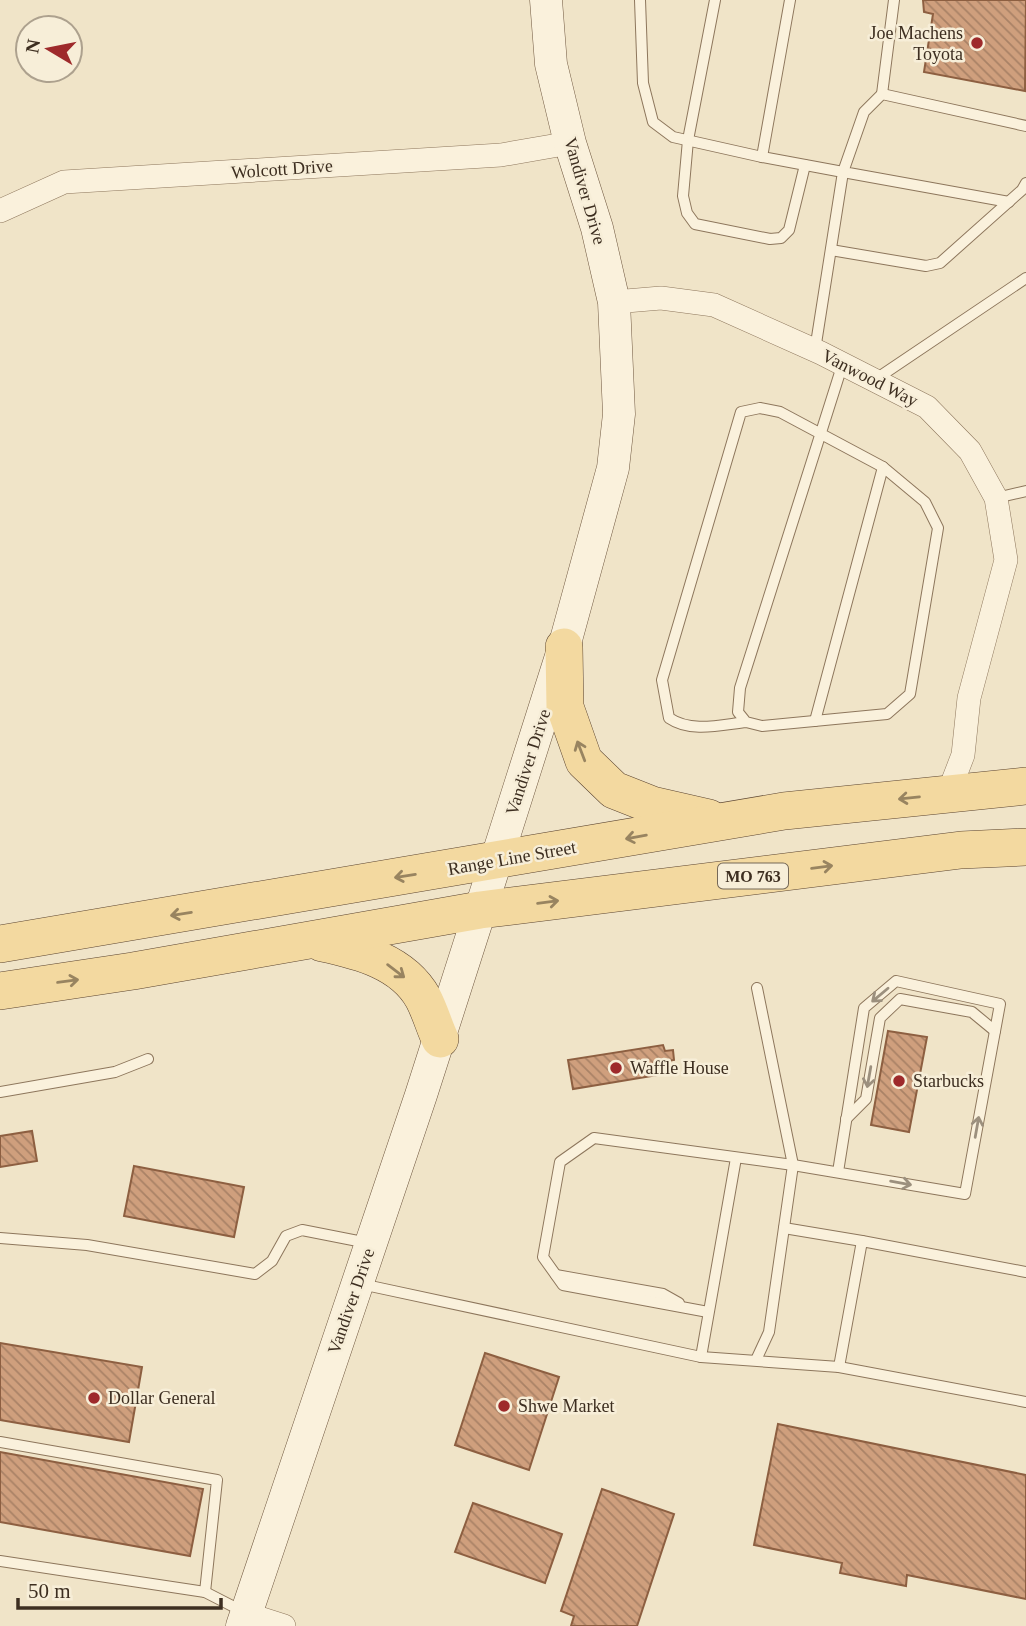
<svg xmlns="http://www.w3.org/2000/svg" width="1026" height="1626" font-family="'Times New Roman',serif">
	<defs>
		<pattern id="building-back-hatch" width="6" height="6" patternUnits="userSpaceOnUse" patternTransform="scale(1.75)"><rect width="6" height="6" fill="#cf9f7d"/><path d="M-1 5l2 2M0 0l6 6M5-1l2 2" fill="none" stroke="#a98266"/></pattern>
	</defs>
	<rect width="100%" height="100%" fill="#f0e4c8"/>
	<g fill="url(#building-back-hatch)" stroke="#8d5f41" stroke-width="2">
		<path d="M923,0H1026L1025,91L924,72L933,14L924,12Z"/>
		<path d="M888,1031L927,1037L909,1132L871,1125Z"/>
		<path d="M663,1045L665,1051L673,1050L674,1060L662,1062L664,1074L573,1089L568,1060Z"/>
		<path d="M32,1131L37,1161L0,1167V1136Z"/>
		<path d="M134,1166L244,1187L234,1237L124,1216Z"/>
		<path d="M0,1343L142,1367L129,1442L0,1420Z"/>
		<path d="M485,1353L559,1377L529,1470L455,1445Z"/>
		<path d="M778,1424L1026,1475V1599L907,1575L906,1586L840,1573L842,1563L754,1545Z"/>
		<path d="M0,1452L203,1489L190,1556L0,1522Z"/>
		<path d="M602,1489L674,1514L637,1626H571L574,1616L561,1611Z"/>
		<path d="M473,1503L562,1534L545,1583L455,1552Z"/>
	</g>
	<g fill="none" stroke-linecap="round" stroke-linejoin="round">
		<g stroke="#8d765c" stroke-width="12">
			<g id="service">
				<path d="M640,0L643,83L653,122L673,137L762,157"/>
				<path d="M715,0L688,140L683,196L687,213L695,224L770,239L781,238L789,230L805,165"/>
				<path d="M790,0L762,157L843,172L815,350"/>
				<path d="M882,94L894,0"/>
				<path d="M1009,202L843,172L864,112L882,94L1026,126"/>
				<path d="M831,250L926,266L940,263L1022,190L1026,183"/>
				<path d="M876,379L1026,278"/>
				<path d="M996,498L1026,491"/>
				<path d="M815,721L883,467"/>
				<path d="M746,722C720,725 691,733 669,718L662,680L741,412L760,408L780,412L883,467L925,502L938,528L910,694L887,714L762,726L746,722L738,712L740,688L843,363"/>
				<path d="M0,1092L115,1072L148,1059"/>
				<path d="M846,1119L866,1099L880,1018L900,999L972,1012L995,1031"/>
				<path d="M784,1228L862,1241"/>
				<path d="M0,1238L87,1245L255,1274L272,1261L286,1236L302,1230L368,1243"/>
				<path d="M556,1275L663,1294L679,1303"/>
				<path d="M361,1284L701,1357L839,1367L1026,1402"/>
				<path d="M708,1312L563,1285L543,1257L560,1162L594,1138L793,1165L965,1194L1000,1004L896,981L864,1008L838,1172"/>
				<path d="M701,1357L736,1158"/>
				<path d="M756,1360L769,1332L793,1165L757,988"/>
				<path d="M839,1367L862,1241L1026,1272"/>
				<path d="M0,1442L217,1480L205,1592"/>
				<path d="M0,1561L205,1592L244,1612"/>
			</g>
		</g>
		<g stroke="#8d765c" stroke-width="24">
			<g id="minor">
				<path d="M0,211L64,182L501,155L570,143"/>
				<path d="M614,302L661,298L714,305L821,353L927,407L970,451L996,498L1006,560L969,698L963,755L948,794"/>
				<path d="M247,1614L284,1626"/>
			</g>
		</g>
		<g stroke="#6f573f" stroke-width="33">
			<path id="secondary" d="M242,1626L421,1095L496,861L564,647L613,468L619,414L614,302L597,228L570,143L551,64L546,0"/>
		</g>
		<g stroke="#5b4430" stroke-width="38">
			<g id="primary">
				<path d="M564,647L565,707L584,761L614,790L652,805L709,818"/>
				<path d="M322,943C360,951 403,962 423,998C430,1011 434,1026 440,1039"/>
				<path d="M0,944L784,811L1026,786"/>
				<path d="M0,991L133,971L480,910L961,850L1026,847"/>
			</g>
		</g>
		<use href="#service" stroke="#faf1dc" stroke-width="10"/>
		<use href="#minor" stroke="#faf1dc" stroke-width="23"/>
		<use href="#secondary" stroke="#faf1dc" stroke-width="32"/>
		<use href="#primary" stroke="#f3d9a0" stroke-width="37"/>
	</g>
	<defs><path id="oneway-shaft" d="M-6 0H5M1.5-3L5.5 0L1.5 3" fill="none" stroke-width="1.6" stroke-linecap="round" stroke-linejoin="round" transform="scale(1.75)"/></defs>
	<g stroke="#988460">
		<use href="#oneway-shaft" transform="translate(581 751) rotate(-111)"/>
		<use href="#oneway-shaft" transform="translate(909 798) rotate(174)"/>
		<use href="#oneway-shaft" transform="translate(636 837) rotate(170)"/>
		<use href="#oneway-shaft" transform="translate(822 867) rotate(-7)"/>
		<use href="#oneway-shaft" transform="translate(405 876) rotate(171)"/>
		<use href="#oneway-shaft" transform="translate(548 902) rotate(-7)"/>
		<use href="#oneway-shaft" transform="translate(181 914) rotate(171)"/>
		<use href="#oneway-shaft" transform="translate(396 971) rotate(37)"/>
		<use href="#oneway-shaft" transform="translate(68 981) rotate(-8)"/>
	</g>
	<g stroke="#9c907e">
		<use href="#oneway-shaft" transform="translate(880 995) rotate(140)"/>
		<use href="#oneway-shaft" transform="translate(869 1077) rotate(100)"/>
		<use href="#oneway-shaft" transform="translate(977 1127) rotate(-80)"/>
		<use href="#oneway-shaft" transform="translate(901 1183) rotate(10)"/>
	</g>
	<g fill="#9e2a2b" stroke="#f7eed8" stroke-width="2.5">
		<circle cx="977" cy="43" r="7"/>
		<circle cx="616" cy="1068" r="7"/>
		<circle cx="899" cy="1081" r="7"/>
		<circle cx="94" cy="1398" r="7"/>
		<circle cx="504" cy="1406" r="7"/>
	</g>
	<g text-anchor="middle" stroke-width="5" stroke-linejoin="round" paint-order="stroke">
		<rect fill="#f7eed8" stroke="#756857" stroke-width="2" x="718" y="863.5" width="70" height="25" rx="5"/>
		<g font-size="16" font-weight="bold" fill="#3d2e20">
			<text x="753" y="882">MO 763</text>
		</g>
		<g font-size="18" fill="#3d2e20" stroke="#f7eed8" text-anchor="start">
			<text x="963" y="39" text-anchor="end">Joe Machens<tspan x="963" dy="21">Toyota</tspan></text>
			<text x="630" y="1074">Waffle House</text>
			<text x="913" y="1087">Starbucks</text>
			<text x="108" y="1404">Dollar General</text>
			<text x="518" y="1412">Shwe Market</text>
		</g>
		<g font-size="18" fill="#3d2e20" stroke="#f7eed8">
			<text transform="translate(282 169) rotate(-4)" y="6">Wolcott Drive</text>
			<text transform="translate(585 191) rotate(74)" y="6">Vandiver Drive</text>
			<text transform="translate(870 378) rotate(27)" y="6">Vanwood Way</text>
			<text transform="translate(528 762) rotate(-72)" y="6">Vandiver Drive</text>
			<text transform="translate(512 858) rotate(-10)" y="6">Range Line Street</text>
			<text transform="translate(351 1301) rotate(-71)" y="6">Vandiver Drive</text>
		</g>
	</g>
	<g transform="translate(49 49) rotate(280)"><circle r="33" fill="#f7eed8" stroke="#ada18e" stroke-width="2"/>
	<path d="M0-5L12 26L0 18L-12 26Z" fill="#9e2a2b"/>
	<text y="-10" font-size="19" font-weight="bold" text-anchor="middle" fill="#3d2e20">N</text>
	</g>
	<path d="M18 1598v10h203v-10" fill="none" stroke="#3d2e20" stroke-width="3.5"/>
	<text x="28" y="1598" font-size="21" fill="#3d2e20" stroke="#f7eed8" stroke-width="5" paint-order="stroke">50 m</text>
</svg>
